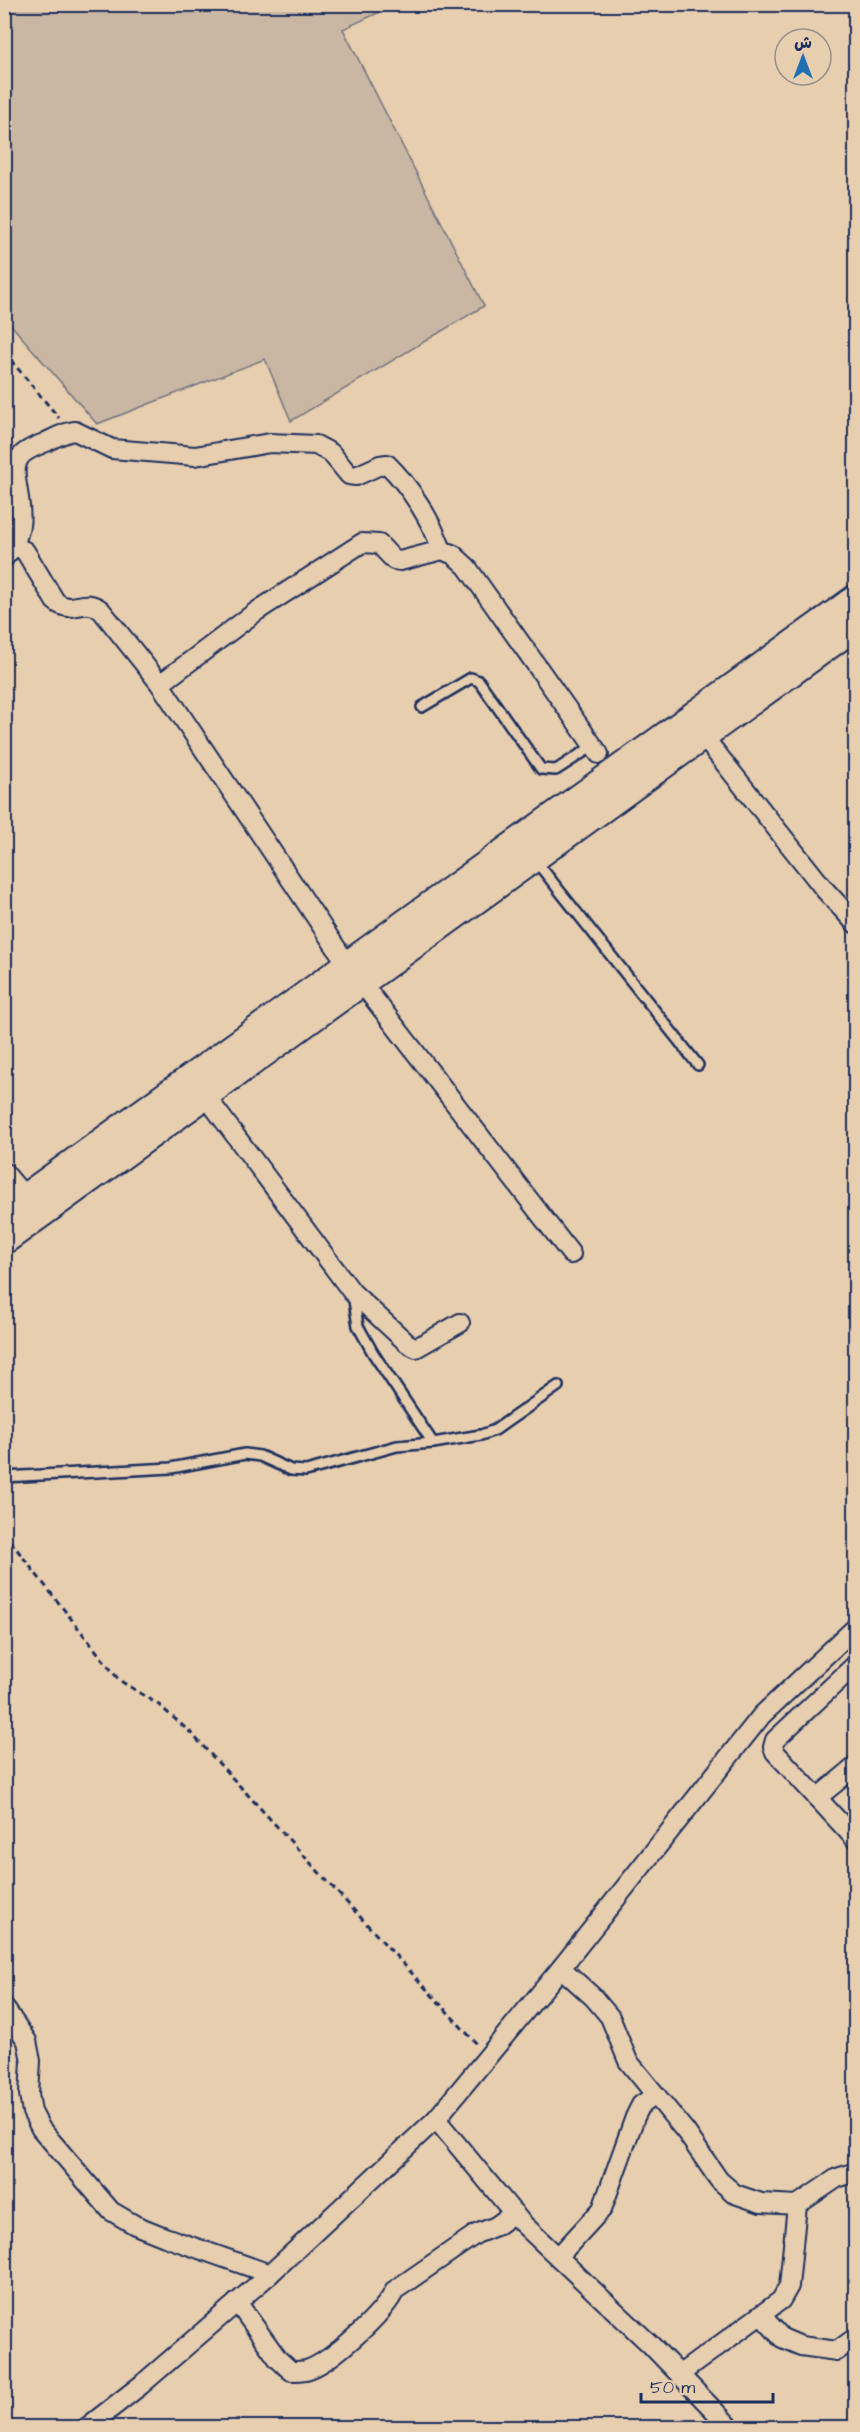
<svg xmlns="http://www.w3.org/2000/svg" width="860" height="2432" font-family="'Architects Daughter','Playpen Sans Arabic',sans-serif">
	<rect width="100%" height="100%" fill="#e7ceaf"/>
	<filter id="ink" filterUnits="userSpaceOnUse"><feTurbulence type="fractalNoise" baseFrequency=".0167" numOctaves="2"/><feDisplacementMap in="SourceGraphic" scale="12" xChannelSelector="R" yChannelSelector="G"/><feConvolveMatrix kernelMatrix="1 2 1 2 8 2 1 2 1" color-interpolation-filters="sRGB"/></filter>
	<g filter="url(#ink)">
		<path fill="#cab7a3" stroke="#727380" stroke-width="1.5" d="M4,5H395L343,29L484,306L291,421L265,359L97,424L5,318Z"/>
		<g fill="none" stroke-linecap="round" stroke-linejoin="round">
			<g stroke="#1b2f5e" stroke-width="14">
				<g id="lane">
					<path d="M422,707L471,678L479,681L541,769L556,770L593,746"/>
					<path d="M535,860L698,1065"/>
					<path d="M353,1294L358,1326L373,1353L433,1443"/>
					<path d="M4,1477L171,1468L245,1454L260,1456L291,1470L306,1471L397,1446L433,1443L481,1435L495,1430L558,1386"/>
				</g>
			</g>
			<g stroke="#1b2f5e" stroke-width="22">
				<g id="street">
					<path d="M15,546L25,551L55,601C72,616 83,596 101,610L160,684L347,964"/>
					<path d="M4,558C40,518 4,479 20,457C25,450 37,446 44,443C54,438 64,432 75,431L112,449L195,456L270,443L316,445L331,453L349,475L356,476L380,465L387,464C410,486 431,520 442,550"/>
					<path d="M160,684L257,611L362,543L379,544L394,560L400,561L442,550L454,555L467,567L599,754"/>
					<path d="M703,736L825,890L856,924"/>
					<path d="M361,982L571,1254"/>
					<path d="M205,1095L352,1292L407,1343L416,1348L460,1323"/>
					<path d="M4,1172L25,1197"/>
					<path d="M856,1664L775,1740L773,1747L775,1752L856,1840"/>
					<path d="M817,1798L856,1766"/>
					<path d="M561,1968L593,1997L610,2017L628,2061L686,2132L719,2180L735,2194L761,2203L797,2205L837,2178L856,2172"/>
					<path d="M4,2007L27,2041L31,2061L29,2094L32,2112L41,2129L111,2211L135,2225L165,2237L270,2274"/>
					<path d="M436,2119L521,2222L651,2345L731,2428"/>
					<path d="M558,2257L602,2209L635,2117L641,2105L656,2095"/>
					<path d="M237,2302L278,2359L291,2371C296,2371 301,2371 306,2370C328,2365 386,2312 395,2290L476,2234L496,2226L514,2213"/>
					<path d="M761,2315L782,2338L801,2346L837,2351L856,2337"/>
					<path d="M680,2374L781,2300L789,2286L797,2205"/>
					<path d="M86,2428L141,2385L270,2274L436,2119L561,1968L762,1715L856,1627"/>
				</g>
			</g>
			<g stroke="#1b2f5e" stroke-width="30">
				<g id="secondary">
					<path d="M4,1212L856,598"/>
					<path d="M4,1241L856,626"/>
				</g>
			</g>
			<g stroke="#1b2f5e" stroke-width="3" stroke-dasharray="6 4.5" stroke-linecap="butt">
				<path d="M4,352L59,418"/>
				<path d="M4,1533L119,1680L159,1705L191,1733L476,2043"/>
			</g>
			<use href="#lane" stroke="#e7ceaf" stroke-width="9"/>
			<use href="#street" stroke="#e7ceaf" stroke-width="18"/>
			<use href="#secondary" stroke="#e7ceaf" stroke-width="26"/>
		</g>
	</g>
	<rect width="860" height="2432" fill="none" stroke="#e7ceaf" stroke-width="24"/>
	<rect x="12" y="12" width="836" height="2408" fill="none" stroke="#1b2f5e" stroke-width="2" filter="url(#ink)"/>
	<g transform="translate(803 57)"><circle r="28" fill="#e7ceaf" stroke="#958e8f" stroke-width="1.5"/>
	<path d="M0-4.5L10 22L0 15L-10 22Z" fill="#1f6fb2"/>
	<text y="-9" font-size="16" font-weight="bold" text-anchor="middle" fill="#1b2f5e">ش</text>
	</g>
	<path d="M641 2393v9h132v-9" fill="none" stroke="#1b2f5e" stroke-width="3"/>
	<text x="650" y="2393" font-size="18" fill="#1b2f5e" stroke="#e7ceaf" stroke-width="4.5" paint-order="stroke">50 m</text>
</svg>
